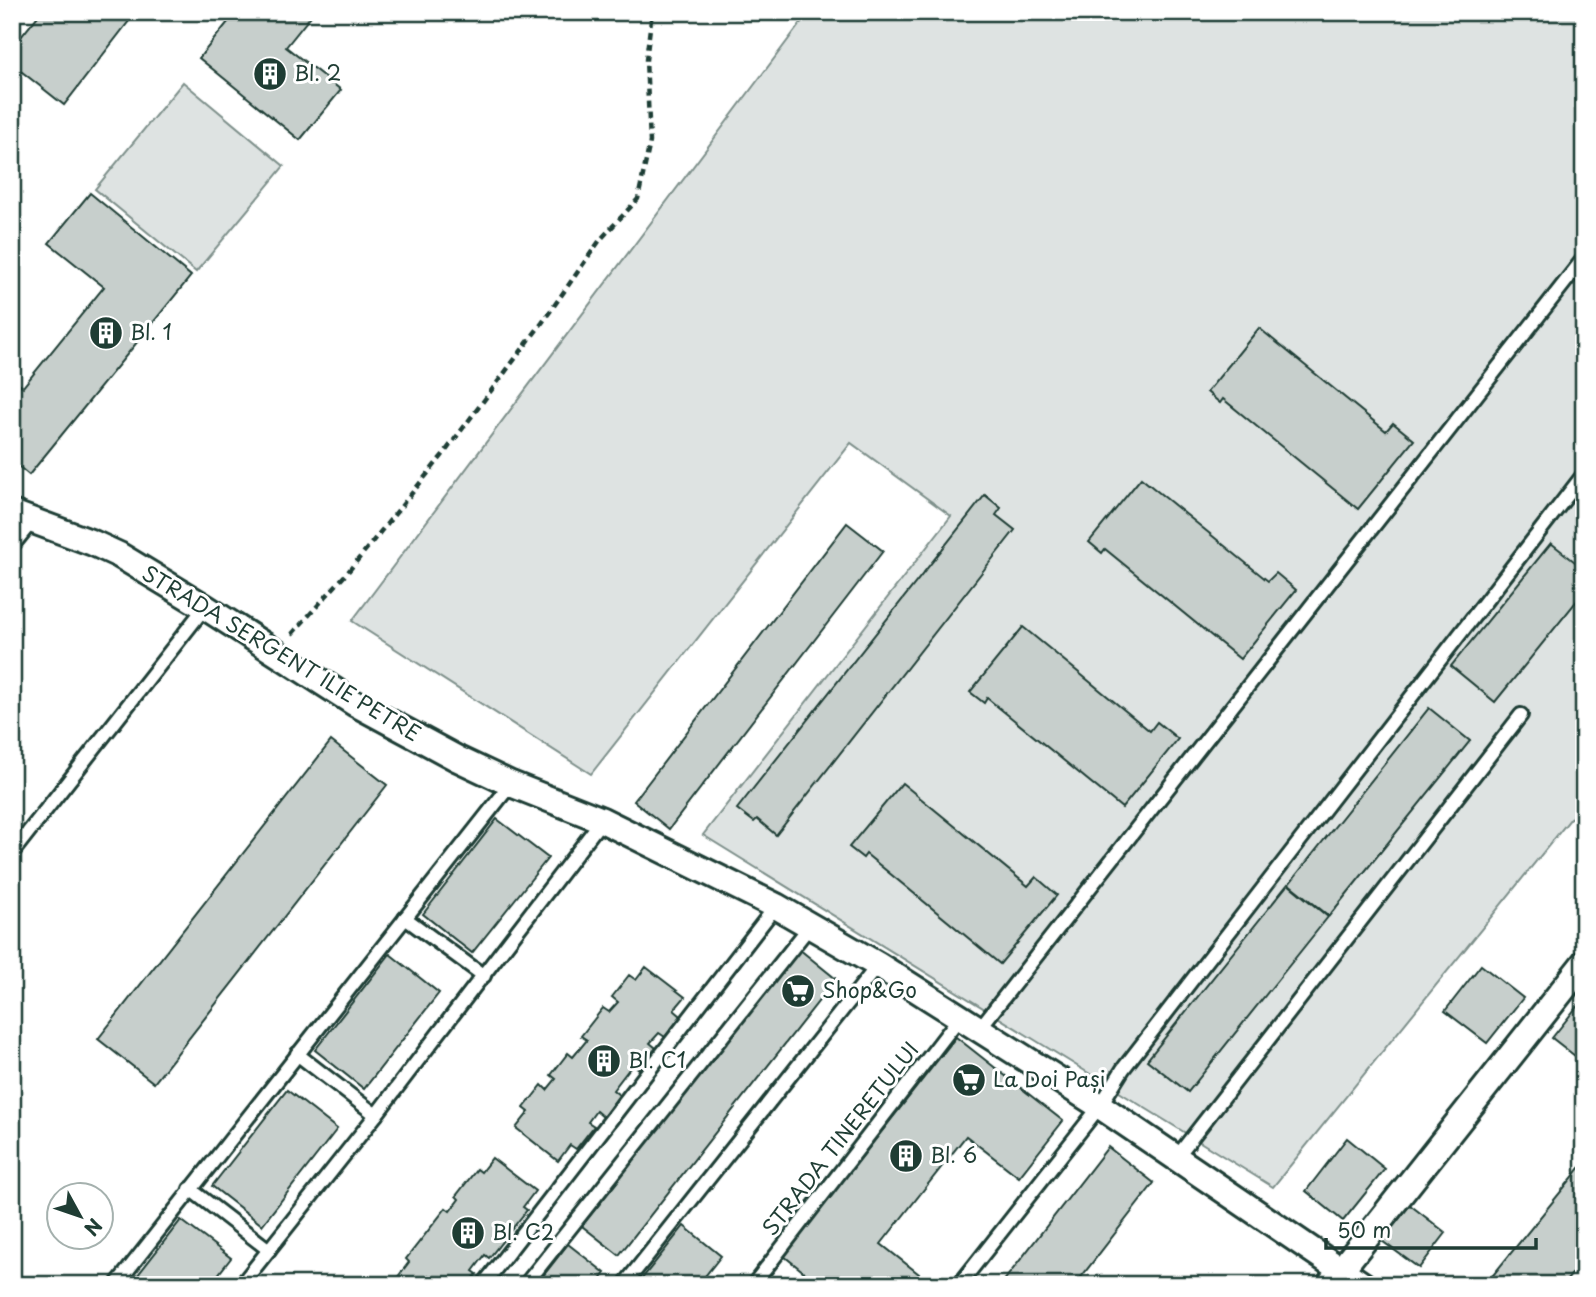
<svg xmlns="http://www.w3.org/2000/svg" width="1596" height="1297" font-family="'Playpen Sans',sans-serif">
	<rect width="100%" height="100%" fill="#fff"/>
	<filter id="ink" filterUnits="userSpaceOnUse"><feTurbulence type="fractalNoise" baseFrequency=".0143" numOctaves="2"/><feDisplacementMap in="SourceGraphic" scale="14" xChannelSelector="R" yChannelSelector="G"/><feConvolveMatrix kernelMatrix="1 2 1 2 8 2 1 2 1" color-interpolation-filters="sRGB"/></filter>
	<g filter="url(#ink)">
		<g fill="#dee3e2" stroke="#7e908b" stroke-width="2">
			<path d="M809,12H1584V802L1273,1187L703,835L951,516L851,443L591,774L352,621Z"/>
			<path d="M183,82L284,166L196,272L95,189Z"/>
		</g>
		<g fill="#c7cfcc" stroke="#1f3d34" stroke-width="2">
			<path d="M41,12H136L64,105L12,64V48Z"/>
			<path d="M236,12H314L286,47L341,90L300,140L199,58Z"/>
			<path d="M90,193L191,276L29,475L12,461V379L23,387L104,287L49,243Z"/>
			<path d="M1259,328L1386,431L1393,423L1414,440L1358,509L1223,399L1220,403L1207,392Z"/>
			<path d="M1141,478L1268,581L1276,573L1296,590L1240,659L1105,549L1102,553L1089,542Z"/>
			<path d="M985,495L1001,508L996,515L1015,530L776,835L757,819L754,822L737,809Z"/>
			<path d="M847,523L883,551L669,829L634,801Z"/>
			<path d="M1551,543L1584,569V592L1495,702L1451,666Z"/>
			<path d="M1023,627L1150,731L1157,722L1178,739L1122,808L987,698L984,703L970,692Z"/>
			<path d="M1429,708L1470,741L1329,916L1289,884Z"/>
			<path d="M331,741L387,785L154,1083L98,1039Z"/>
			<path d="M902,783L1028,886L1036,877L1057,895L1000,964L866,854L863,858L849,847Z"/>
			<path d="M497,819L548,858L472,953L423,914Z"/>
			<path d="M1288,884L1328,917L1188,1092L1147,1060Z"/>
			<path d="M799,949L836,979L619,1255L582,1226Z"/>
			<path d="M390,954L439,993L364,1089L315,1050Z"/>
			<path d="M1481,965L1523,998L1487,1043L1445,1011Z"/>
			<path d="M646,967L685,997L674,1010L681,1016L665,1037L659,1033L650,1043L656,1048L639,1069L633,1064L613,1090L619,1095L603,1117L596,1111L588,1122L594,1126L576,1149L570,1145L558,1161L516,1128L529,1112L524,1108L542,1085L547,1090L556,1079L551,1075L568,1053L573,1057L587,1040L581,1036L603,1008L609,1012L618,1002L612,997L629,975L636,980Z"/>
			<path d="M1583,999H1584V1063L1552,1038Z"/>
			<path d="M956,1037L1063,1121L1019,1177L966,1136L881,1244L933,1285H820L784,1256Z"/>
			<path d="M287,1090L337,1129L262,1225L212,1186Z"/>
			<path d="M1347,1138L1385,1169L1343,1221L1306,1191Z"/>
			<path d="M1108,1147L1154,1183L1075,1285H1007L1003,1282Z"/>
			<path d="M492,1158L535,1191L523,1207L527,1210L489,1258L485,1255L473,1271L477,1274L468,1285H406L397,1278L409,1262L406,1259L446,1208L450,1211L459,1199L456,1196L477,1169L481,1172Z"/>
			<path d="M1584,1163V1259L1563,1285H1485Z"/>
			<path d="M1410,1205L1446,1233L1419,1268L1382,1241Z"/>
			<path d="M181,1220L231,1258L210,1285H130Z"/>
			<path d="M684,1226L721,1256L698,1285H637Z"/>
			<path d="M568,1244L605,1273L596,1285H536Z"/>
		</g>
		<g fill="none" stroke-linecap="round" stroke-linejoin="round">
			<g stroke="#1f3d34" stroke-width="18">
				<g id="lane">
					<path d="M12,546L33,520"/>
					<path d="M12,853L205,607"/>
					<path d="M405,918L484,976"/>
					<path d="M979,1029L1584,258"/>
					<path d="M297,1054L376,1115"/>
					<path d="M1176,1158L1521,715"/>
					<path d="M190,1189L269,1250"/>
					<path d="M116,1285L511,784"/>
					<path d="M241,1285L376,1115L602,820"/>
					<path d="M483,1285L776,906"/>
					<path d="M525,1285L810,926"/>
					<path d="M624,1285L878,965"/>
					<path d="M753,1285L960,1017"/>
					<path d="M959,1285L1100,1106L1123,1069L1584,474"/>
				</g>
			</g>
			<g stroke="#1f3d34" stroke-width="30">
				<g id="street">
					<path d="M12,513L93,543L119,555L205,607L354,703L458,759L511,784L602,820L776,906L878,965L1100,1106L1363,1285"/>
					<path d="M1329,1285L1584,963"/>
				</g>
			</g>
			<path stroke="#1f3d34" stroke-width="4.5" stroke-dasharray="7 5" stroke-linecap="butt" d="M292,634L347,573L442,456L542,323L600,240L638,199L650,142L646,60L652,12"/>
			<use href="#lane" stroke="#fff" stroke-width="12"/>
			<use href="#street" stroke="#fff" stroke-width="24"/>
		</g>
	</g>
	<defs>
		<g id="building-disc" transform="scale(1.75)"><circle r="9.5" fill="#1f3d34" stroke="#fff"/><path d="M-4-6H4V6H1V3H-1V6H-4ZM-2.5-4.3h1.7v1.8h-1.7ZM.8-4.3h1.7v1.8H.8ZM-2.5-1h1.7V.8h-1.7ZM.8-1h1.7V.8H.8Z" fill="#fff"/></g>
		<g id="supermarket-disc" transform="scale(1.75)"><circle r="9.5" fill="#1f3d34" stroke="#fff"/><path d="M-6-5.5h2.5l.6 2H6L4.5 2H-2.5L-4.4-4H-6ZM-1.5 3.2a1.3 1.3 0 1 0 .1 0ZM3 3.2a1.3 1.3 0 1 0 .1 0Z" fill="#fff"/></g>
	</defs>
	<g fill-rule="evenodd">
		<use href="#building-disc" x="270" y="74"/>
		<use href="#building-disc" x="106" y="333"/>
		<use href="#supermarket-disc" x="798" y="991"/>
		<use href="#building-disc" x="604" y="1061"/>
		<use href="#supermarket-disc" x="969" y="1080"/>
		<use href="#building-disc" x="906" y="1156"/>
		<use href="#building-disc" x="468" y="1233"/>
	</g>
	<g text-anchor="middle" stroke-width="6" stroke-linejoin="round" paint-order="stroke">
		<g font-size="21" fill="#1f3d34" stroke="#fff" text-anchor="start">
			<text x="294" y="81">Bl. 2</text>
			<text x="130" y="340">Bl. 1</text>
			<text x="822" y="998">Shop&amp;Go</text>
			<text x="628" y="1068">Bl. C1</text>
			<text x="993" y="1087">La Doi Pași</text>
			<text x="930" y="1163">Bl. 6</text>
			<text x="492" y="1240">Bl. C2</text>
		</g>
		<g font-size="21" fill="#1f3d34" stroke="#fff">
			<text transform="translate(281 654) rotate(31)" y="7">STRADA SERGENT ILIE PETRE</text>
			<text transform="translate(841 1139) rotate(-52)" y="7">STRADA TINERETULUI</text>
		</g>
	</g>
	<rect width="1596" height="1297" fill="none" stroke="#fff" stroke-width="42"/>
	<rect x="21" y="21" width="1554" height="1255" fill="none" stroke="#1f3d34" stroke-width="2.5" filter="url(#ink)"/>
	<g transform="translate(80 1216) rotate(130)"><circle r="33" fill="#ffffff" stroke="#a5b1ae" stroke-width="2"/>
	<path d="M0-5L12 26L0 18L-12 26Z" fill="#1f3d34"/>
	<text y="-10" font-size="19" font-weight="bold" text-anchor="middle" fill="#1f3d34">N</text>
	</g>
	<path d="M1326 1238v10h210v-10" fill="none" stroke="#1f3d34" stroke-width="3.5"/>
	<text x="1337" y="1238" font-size="21" fill="#1f3d34" stroke="#ffffff" stroke-width="5" paint-order="stroke">50 m</text>
</svg>
